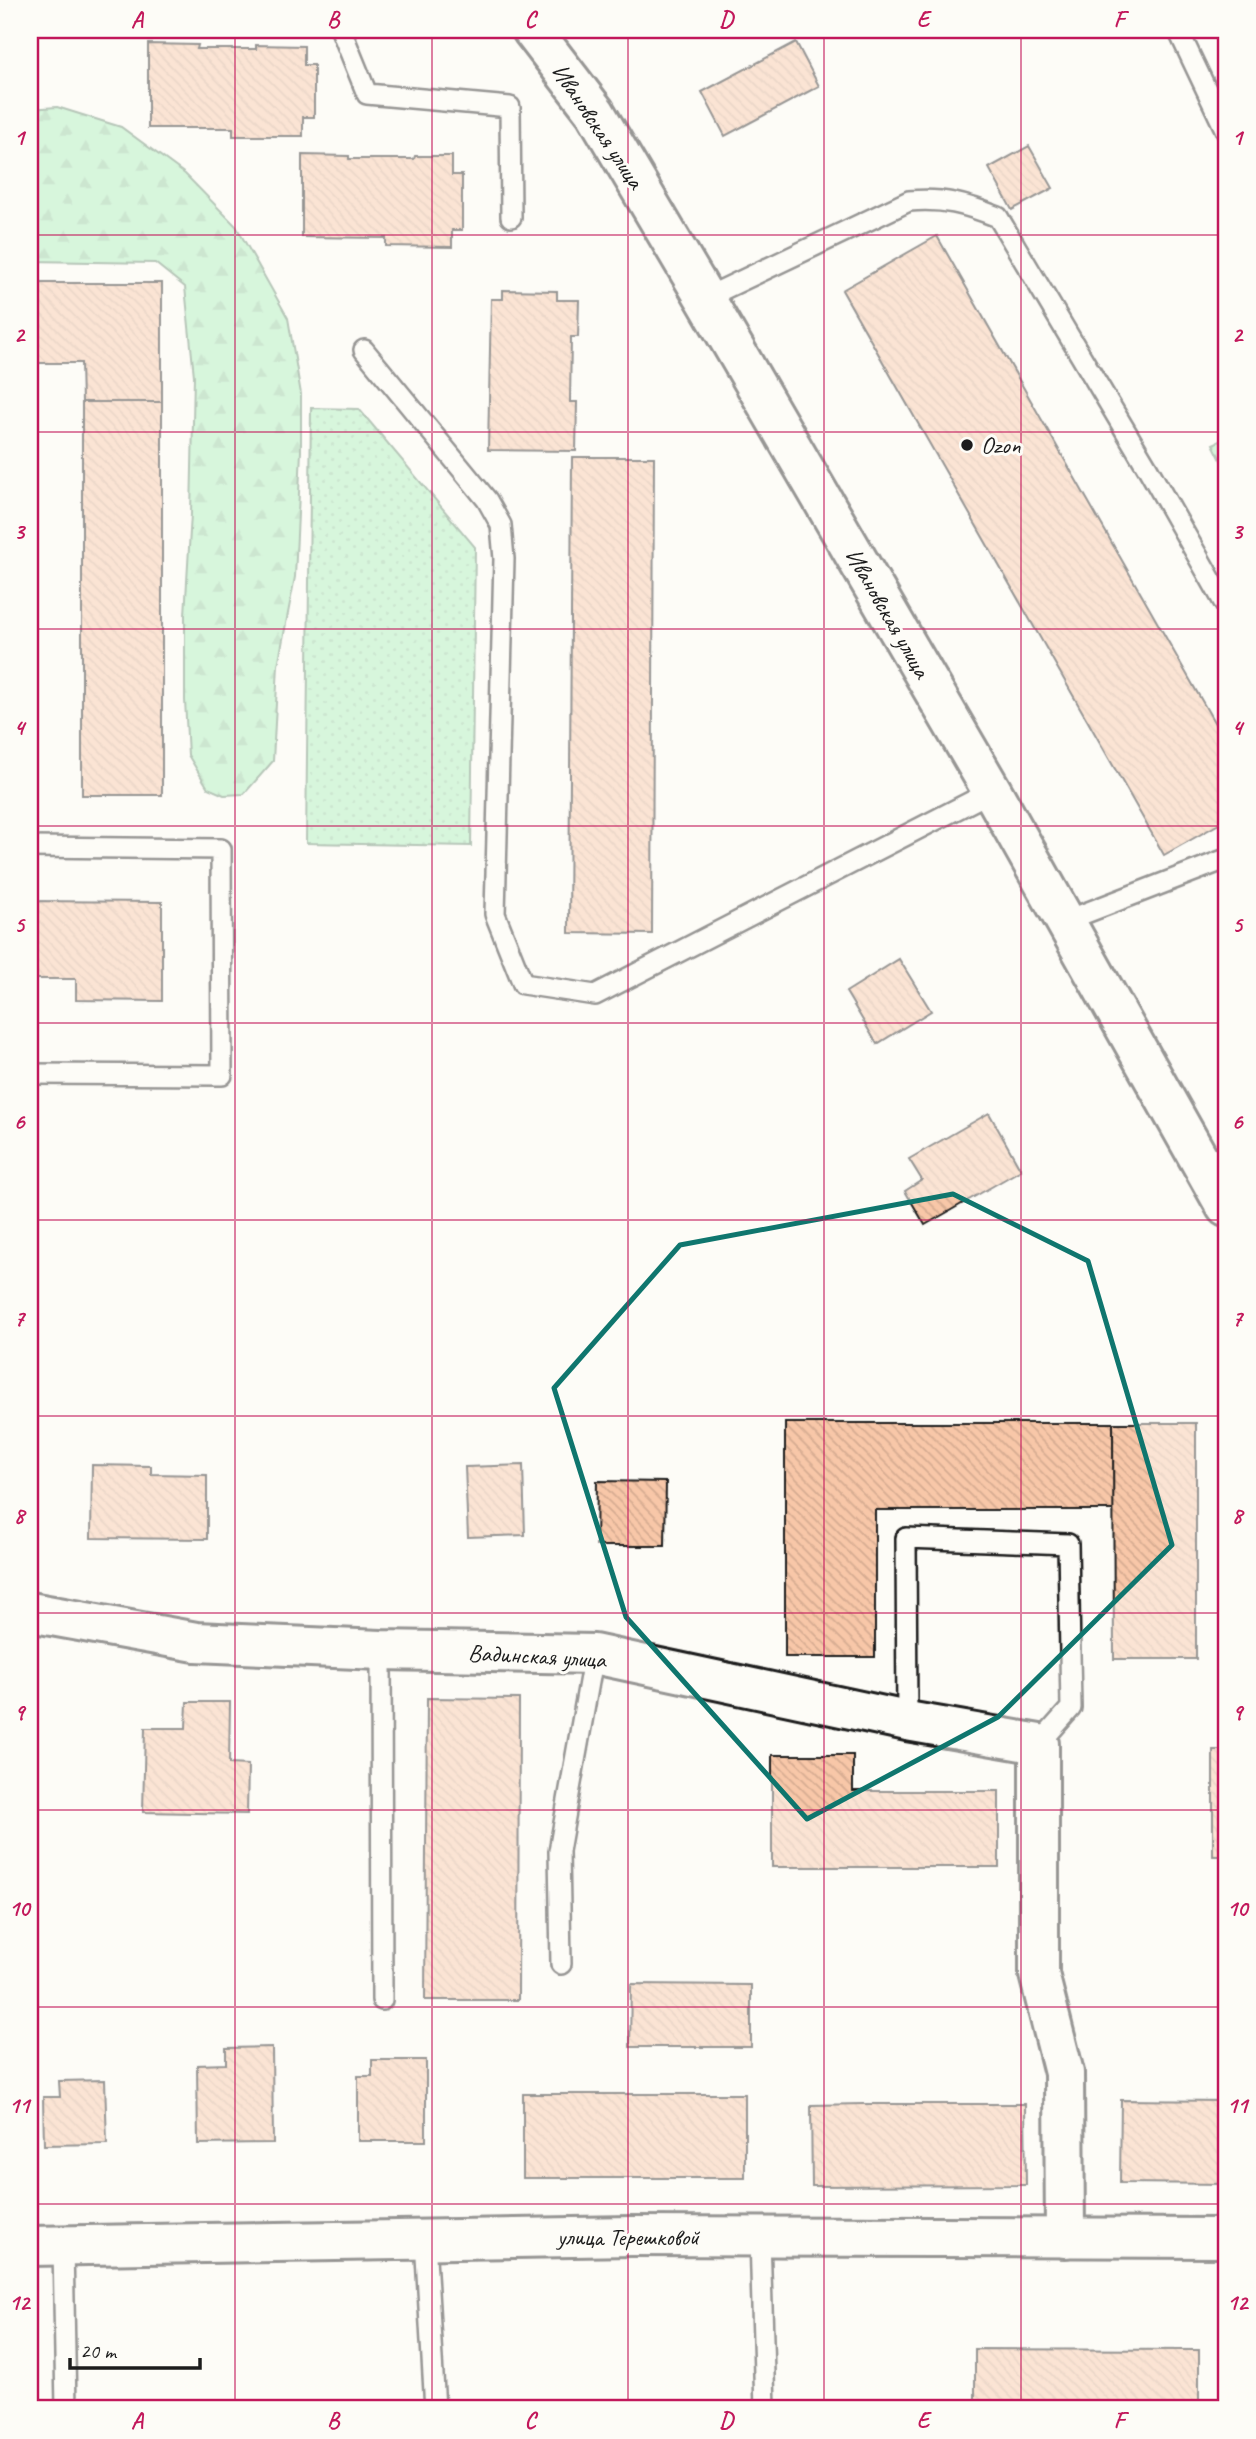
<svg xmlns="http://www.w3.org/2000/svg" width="1256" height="2439" font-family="Caveat,sans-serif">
	<defs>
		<pattern id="grass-dots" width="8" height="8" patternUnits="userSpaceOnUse" patternTransform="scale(1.75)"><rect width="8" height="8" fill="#a9efbb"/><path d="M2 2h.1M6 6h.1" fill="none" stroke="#91cca0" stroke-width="1.8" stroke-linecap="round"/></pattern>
		<pattern id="forest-firs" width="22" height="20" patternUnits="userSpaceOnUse" patternTransform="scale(1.75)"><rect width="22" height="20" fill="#a9efbb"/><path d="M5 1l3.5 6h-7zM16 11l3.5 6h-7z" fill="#91cca0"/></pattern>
		<pattern id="building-back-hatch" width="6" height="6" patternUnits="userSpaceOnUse" patternTransform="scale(1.75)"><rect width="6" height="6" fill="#f8c7a8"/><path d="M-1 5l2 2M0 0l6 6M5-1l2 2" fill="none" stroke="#d4aa90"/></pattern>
	</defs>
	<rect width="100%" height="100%" fill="#fdfcf7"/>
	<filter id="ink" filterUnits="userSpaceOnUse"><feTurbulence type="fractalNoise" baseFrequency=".0143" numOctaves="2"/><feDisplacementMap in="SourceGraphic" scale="14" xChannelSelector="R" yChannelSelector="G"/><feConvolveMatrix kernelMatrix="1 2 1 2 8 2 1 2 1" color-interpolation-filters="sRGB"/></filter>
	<g filter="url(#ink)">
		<g fill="url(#grass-dots)" stroke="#62866c" stroke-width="2">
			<path d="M311,408L359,409L475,547L471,846L306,843Z"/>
			<path d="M1226,438V470L1213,444Z"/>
		</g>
		<path fill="url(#forest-firs)" stroke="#62866c" stroke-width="2" d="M57,107L121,127L185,174L236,226L288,318L301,394V451L295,577L278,665L273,761L244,794L224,795L208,788L188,755L185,700V615L191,514L194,376L185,287L155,263L30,261V109Z"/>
		<g fill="url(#building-back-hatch)" stroke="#1c1c1c" stroke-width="2">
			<path d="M796,42L819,86L725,136L702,92Z"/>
			<path d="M148,44L198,45L197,49H256V45L304,46V65H314V117H303V136H233V128H148Z"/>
			<path d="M1029,146L1053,188L1012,210L989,168Z"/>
			<path d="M302,155L349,156V159H414L415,156H452V175H462V230H452V247L386,246V238L302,237Z"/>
			<path d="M937,236L1226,743V820L1164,855L842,290Z"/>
			<path d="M30,283H162V402H82L81,363H30Z"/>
			<path d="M503,290L557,291V300H579L578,337H571L570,402H577L576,451L488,450L491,299H503Z"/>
			<rect x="82" y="402" width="80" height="393"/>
			<path d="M572,457H654L652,934L569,933Z"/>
			<path d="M30,901L162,902V1001L76,1000V979H30Z"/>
			<path d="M899,959L931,1011L877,1044L846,992Z"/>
			<path d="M989,1113L1021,1170L925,1225L905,1191L922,1180L909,1159Z"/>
			<path d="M785,1423H1113L1114,1510H875V1657H785Z"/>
			<path d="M1113,1423H1196V1659H1114Z"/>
			<path d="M92,1465L151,1466V1474L207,1475V1539L91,1538Z"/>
			<path d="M523,1465L525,1535L468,1537L465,1467Z"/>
			<path d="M597,1481L666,1482L665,1546H596Z"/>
			<path d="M427,1698L519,1699L518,2000H425Z"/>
			<path d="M187,1702H230L229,1764L248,1765L247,1814L143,1812L145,1728H186Z"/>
			<rect x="1213" y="1750" width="13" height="106"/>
			<path d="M772,1755H853V1791H999V1867H772Z"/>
			<path d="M631,1984L751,1985V2047H630Z"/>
			<path d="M272,2047L273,2143L198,2144L197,2065L226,2064V2048Z"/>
			<path d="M372,2060H426V2141H358V2076H372Z"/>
			<path d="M105,2080L107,2144L44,2145L43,2097H60L59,2081Z"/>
			<rect x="523" y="2094" width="222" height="84"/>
			<path d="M1121,2100L1226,2101V2184L1120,2183Z"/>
			<path d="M863,2104H1025L1026,2185L812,2186L811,2105Z"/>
			<path d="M975,2349L1199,2350V2409H975Z"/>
		</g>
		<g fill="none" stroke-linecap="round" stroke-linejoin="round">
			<g stroke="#1c1c1c" stroke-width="24">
				<g id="service">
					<path d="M341,30L367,94L510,107L511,217"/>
					<path d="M1178,30L1226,131"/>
					<path d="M705,298L909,201C944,198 965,204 998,217L1147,467L1226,606"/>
					<path d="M364,350L487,500L501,525L504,559L495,914L523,984L595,995L992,791"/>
					<path d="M30,847L221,849L222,1075L30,1074"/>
					<path d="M1065,921L1226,859"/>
					<path d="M381,1650L382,2000"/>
					<path d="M907,1721L906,1538L1068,1544L1071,1708L1039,1744"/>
					<path d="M561,1964L559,1851L594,1654"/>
					<path d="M760,2237L765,2409"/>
					<path d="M425,2240L435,2409"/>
					<path d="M63,2246L66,2409"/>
				</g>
			</g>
			<g stroke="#1c1c1c" stroke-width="44">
				<g id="minor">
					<path d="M532,30L595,112L705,298L992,791L1226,1207"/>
					<path d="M30,1612L196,1642L381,1650L594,1654L907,1721L1039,1744V1974L1064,2073L1065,2238"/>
					<path d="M30,2246L631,2236L1226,2238"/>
				</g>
			</g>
			<use href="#service" stroke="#fdfcf7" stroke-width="19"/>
			<use href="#minor" stroke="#fdfcf7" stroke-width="38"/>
		</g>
	</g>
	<path d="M0 0H1256V2439H0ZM953,1194L1088,1261L1172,1545L998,1717L807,1819L626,1617L554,1388L680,1245Z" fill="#fdfcf7" fill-opacity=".55" fill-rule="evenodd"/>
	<path fill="none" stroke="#0f766e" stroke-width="5" stroke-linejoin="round" d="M953,1194L1088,1261L1172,1545L998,1717L807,1819L626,1617L554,1388L680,1245Z"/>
	<path fill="none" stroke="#c2185b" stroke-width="2" stroke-opacity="0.55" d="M235,30V2409M432,30V2409M628,30V2409M824,30V2409M1021,30V2409M30,235H1226M30,432H1226M30,629H1226M30,826H1226M30,1023H1226M30,1220H1226M30,1416H1226M30,1613H1226M30,1810H1226M30,2007H1226M30,2204H1226"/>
	<circle fill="#1c1c1c" stroke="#fdfcf7" stroke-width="2.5" cx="967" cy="445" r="7"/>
	<g text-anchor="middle" stroke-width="6" stroke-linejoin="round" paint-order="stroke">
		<g font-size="24" fill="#1c1c1c" stroke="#fdfcf7">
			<text transform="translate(598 126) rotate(56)" y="8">Ивановская улица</text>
			<text transform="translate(888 613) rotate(60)" y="8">Ивановская улица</text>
			<text transform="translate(537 1656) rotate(3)" y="8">Вадинская улица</text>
			<text x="628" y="2245">улица Терешковой</text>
		</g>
		<g font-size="24" fill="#1c1c1c" stroke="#fdfcf7" text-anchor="start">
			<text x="981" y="453">Ozon</text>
		</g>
	</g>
	<rect width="1256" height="2439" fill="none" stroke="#fdfcf7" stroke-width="77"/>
	<path d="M70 2358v10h130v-10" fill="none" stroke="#1c1c1c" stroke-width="3.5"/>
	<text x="80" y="2358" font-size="21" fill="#1c1c1c" stroke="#fdfcf7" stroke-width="5" paint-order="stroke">20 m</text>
	<rect x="38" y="38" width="1180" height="2362" fill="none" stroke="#c2185b" stroke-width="2.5"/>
	<g font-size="23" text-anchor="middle" font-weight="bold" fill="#c2185b">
		<text x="137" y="27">A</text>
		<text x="333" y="27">B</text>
		<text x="530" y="27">C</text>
		<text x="726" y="27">D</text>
		<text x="923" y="27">E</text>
		<text x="1119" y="27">F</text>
		<text x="19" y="145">1</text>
		<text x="1237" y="145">1</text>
		<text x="19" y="342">2</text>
		<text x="1237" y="342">2</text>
		<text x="19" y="539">3</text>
		<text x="1237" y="539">3</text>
		<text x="19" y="735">4</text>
		<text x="1237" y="735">4</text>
		<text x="19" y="932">5</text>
		<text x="1237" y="932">5</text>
		<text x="19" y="1129">6</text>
		<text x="1237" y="1129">6</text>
		<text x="19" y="1326">7</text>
		<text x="1237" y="1326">7</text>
		<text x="19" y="1523">8</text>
		<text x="1237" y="1523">8</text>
		<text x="19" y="1720">9</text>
		<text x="1237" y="1720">9</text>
		<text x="19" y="1916">10</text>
		<text x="1237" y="1916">10</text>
		<text x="19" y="2113">11</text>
		<text x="1237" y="2113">11</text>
		<text x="19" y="2310">12</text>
		<text x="1237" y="2310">12</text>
		<text x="137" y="2428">A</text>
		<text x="333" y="2428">B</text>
		<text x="530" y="2428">C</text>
		<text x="726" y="2428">D</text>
		<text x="923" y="2428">E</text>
		<text x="1119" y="2428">F</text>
	</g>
</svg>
